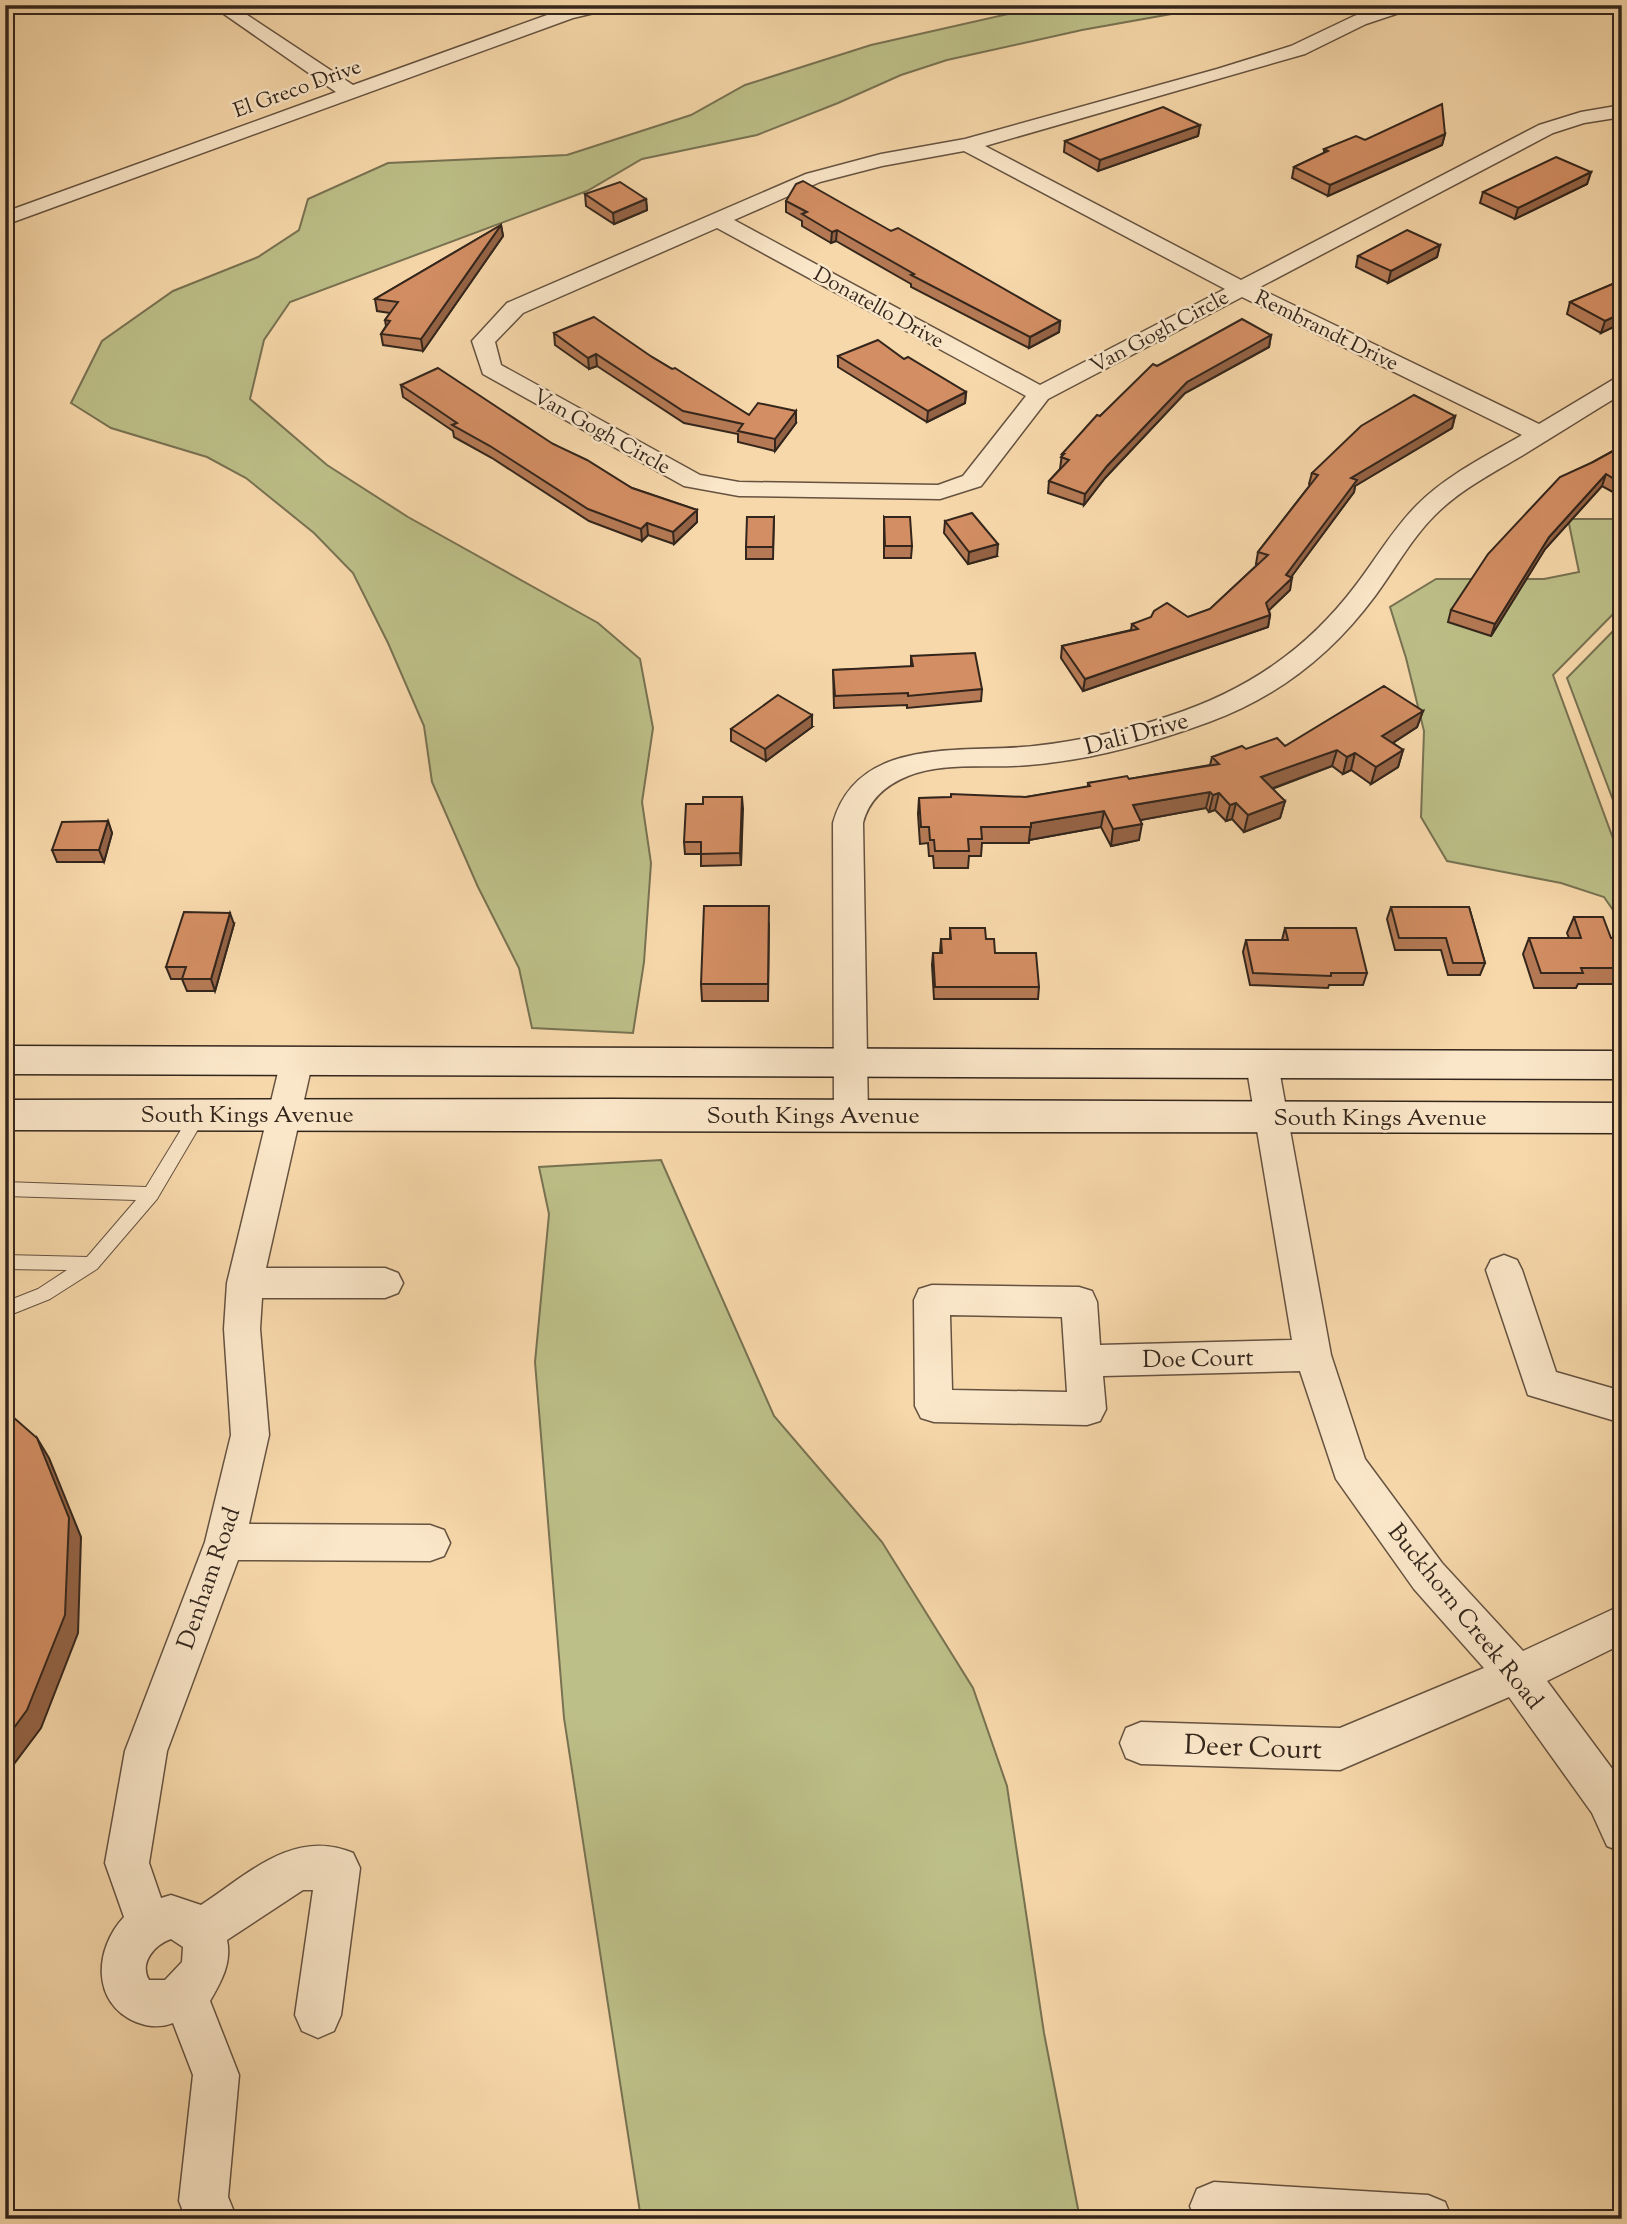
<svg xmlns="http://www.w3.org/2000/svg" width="1627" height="2224" font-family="'Sorts Mill Goudy',serif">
	<rect width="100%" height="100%" fill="#f7d8aa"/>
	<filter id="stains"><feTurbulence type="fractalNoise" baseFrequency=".00286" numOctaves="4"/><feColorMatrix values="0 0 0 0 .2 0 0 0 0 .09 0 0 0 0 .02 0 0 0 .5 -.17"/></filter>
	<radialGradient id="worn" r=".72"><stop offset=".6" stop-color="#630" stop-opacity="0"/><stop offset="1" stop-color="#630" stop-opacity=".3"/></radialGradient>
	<g fill="#bdbf88" stroke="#787252" stroke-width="2">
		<path d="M1048,5H1199L1177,13L1082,30L947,60L901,75L838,103L757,135L642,159L587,191L290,302L264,340L250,399L327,465L408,517L598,623L640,659L653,728L642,802L651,863L644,962L633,1033L532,1028L519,968L478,887L432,782L424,726L388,643L353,573L314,533L246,478L207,457L111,428L71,403L102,341L173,291L258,257L299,230L308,199L388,163L567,155L691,115L745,85L871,45Z"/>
		<path d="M1568,519H1622V605L1553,675L1622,863V923L1604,897L1561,883L1447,861L1421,817L1424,731L1406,658L1390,607L1436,579H1544L1579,572Z"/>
		<path d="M1622,622V824L1567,678Z"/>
		<path d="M661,1160L774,1416L882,1542L973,1688L1007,1786L1044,2033L1079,2214L1084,2219H641L564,1718L535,1362L549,1214L539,1167Z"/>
	</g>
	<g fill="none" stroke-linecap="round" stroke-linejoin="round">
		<g stroke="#655240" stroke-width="2">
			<path id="service" d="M199,1108L205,1110L207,1114L157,1199L97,1269L50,1299L5,1317V1302L38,1289L67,1270L5,1269V1255L87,1257L136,1200L5,1196V1182L146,1187L193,1110Z"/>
		</g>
		<g stroke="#655240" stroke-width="3">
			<g id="minor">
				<path d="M211,5H232L353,85L561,10L581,5H614L611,9L573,18L5,225V212L336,92Z"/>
				<path d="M1386,5H1414L1411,9L1366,24L1305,54L985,146L1241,280L1539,125L1581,112L1622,105V117L1584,123L1553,133L1258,288L1539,424L1614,379L1622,377V394C1587,415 1553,437 1518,458C1489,475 1459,491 1435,515C1411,539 1395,569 1375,596C1332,654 1278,697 1209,722C1152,743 1091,760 1029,765C991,769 945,761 908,776C886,785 869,799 863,823L868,1116L863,1125L851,1129L839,1125L834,1116L833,823C858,734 965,754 1034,746C1080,741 1125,731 1169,716C1246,691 1307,650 1356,585C1376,559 1393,529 1417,505C1447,475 1486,456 1522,435L1242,297L1048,399L981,486L940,499L739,496L684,486L483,374L472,341L507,303L806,174L881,154L965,139L1217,69L1291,46L1354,16ZM964,151L1225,289L1040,385L734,220L820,182L882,166ZM717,228L1026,396L963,476L938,485L739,482L700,475L501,365L495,342L523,313Z"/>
				<path d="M297,1048L309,1051L313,1060L266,1268H385L398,1273L403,1283L398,1293L385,1298H262L260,1329L269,1435L249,1524L430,1525L444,1530L450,1543L444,1556L430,1561L238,1560L167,1751L149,1863L161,1898L171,1895L201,1905C248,1874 294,1828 353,1853L360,1868L341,2015L334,2031L318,2038L302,2031L295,2015L313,1890H303L227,1940C232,1963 221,1982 210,2001L239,2075L228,2197L237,2219H186L179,2201L193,2075L173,2023C160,2028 149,2027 136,2022C91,2003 94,1949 124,1917L105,1863L125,1751L205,1542L231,1435L224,1329L227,1283L281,1060L285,1051ZM171,1939L183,1947L182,1962L165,1980H149C139,1963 154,1945 171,1939Z"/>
				<path d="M1262,1052L1274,1055L1278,1064L1331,1355L1365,1459L1442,1563L1523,1651L1622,1605V1644L1547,1681L1622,1782V1852L1607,1846L1592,1813L1509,1697L1340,1770L1141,1764L1126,1758L1120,1743L1126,1728L1141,1722L1340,1728L1484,1668L1414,1589L1336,1479L1300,1371L1103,1376L1106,1409L1100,1421L1087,1425L934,1422L921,1418L915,1406L914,1300L919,1289L932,1285L1079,1287L1092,1291L1097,1302L1100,1345L1292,1340L1246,1064L1250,1055ZM950,1315L1062,1317L1067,1392L952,1390Z"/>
				<path d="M1504,1255L1517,1260L1522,1270L1556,1372L1622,1391V1423L1528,1395L1486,1270L1491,1260Z"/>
				<path d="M1214,2182L1428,2195L1445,2202L1452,2219H1195L1190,2206L1197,2189Z"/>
			</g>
		</g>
		<g stroke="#34261c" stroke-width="3">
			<g id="secondary">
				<path d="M5,1046L1622,1051V1079L5,1074Z"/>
				<path d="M611,1099L1622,1103V1133L5,1130V1100Z"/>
			</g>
		</g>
		<use href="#service" fill="#fae6c8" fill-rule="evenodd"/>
		<use href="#minor" fill="#fae6c8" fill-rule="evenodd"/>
		<use href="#secondary" fill="#fae6c8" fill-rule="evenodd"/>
	</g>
	<g fill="#b57a55" stroke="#34261c" stroke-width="2">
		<path d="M1200,125L1198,136L1098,171L1064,152L1065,141Z"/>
		<path d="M1445,134L1442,145L1328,196L1292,178L1294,167L1324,153V149L1365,140Z"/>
		<path d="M1591,172L1587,184L1515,219L1480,203L1483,192Z"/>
		<path d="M585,194L646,199L647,210L614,224L586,206Z"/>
		<path d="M786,201L891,231L1060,321L1059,332L1029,348L911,287V284L836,241L831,243L802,226V221L786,212Z"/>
		<path d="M501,225L503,236L423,351L383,345L381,334L386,326L385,320L390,313L377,311L375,299Z"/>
		<path d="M1440,245L1437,257L1388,283L1356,267L1358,256Z"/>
		<path d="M1622,280L1601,333L1567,314L1570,302Z"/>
		<path d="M554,333L652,357L749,415L796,423L775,451L738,442V434L684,423L597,366L589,369L555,345Z"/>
		<path d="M1271,335L1269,347L1185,393L1105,478L1084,505L1048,493L1049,481L1060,469L1062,454L1100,416L1157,366Z"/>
		<path d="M838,356L904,359L966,392L965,403L927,422L838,367Z"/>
		<path d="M401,385L553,444L632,488L697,510V522L674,544L648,535L642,541L589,521L492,458L454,437L453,431L403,397Z"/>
		<path d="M1455,416L1452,428L1355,486L1354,492L1291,577L1290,590L1269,610L1270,615L1268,627L1083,691L1061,658L1062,646L1131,630L1132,624L1188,617L1210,609L1258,564H1256L1258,552L1310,485L1309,484L1312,473Z"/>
		<path d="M1622,446V497L1602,486L1545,549L1491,636L1448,622L1451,610L1593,462Z"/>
		<path d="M774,517L773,559H746V547Z"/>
		<path d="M884,517L912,546L911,558H884Z"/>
		<path d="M945,521L997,556L968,564L944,533Z"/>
		<path d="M911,656L982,689L981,701L907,708V705L834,708L833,670L911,667Z"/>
		<path d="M1423,711L1417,727L1393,743L1403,750L1398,767L1371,784L1351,770L1343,774L1332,766L1272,789L1285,801L1280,818L1244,832L1232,819L1226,821L1215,810L1209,812L1206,808L1140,820L1139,840L1111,846L1101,827L1029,840V843H982L981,856H969L968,868H934L933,856H929L928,843L920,844L918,814L919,798L1026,797L1088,787V783L1129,779L1210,765L1212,757L1246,749L1285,746Z"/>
		<path d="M812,727L766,761L731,741V729Z"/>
		<path d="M742,797L741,865L701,866V854H685L684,842L703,804Z"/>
		<path d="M108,821L112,833L104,862H57L52,850Z"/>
		<path d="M1391,907H1469L1485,963L1480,975H1448L1441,950H1395L1387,919Z"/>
		<path d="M1574,917L1611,938H1622V984H1578L1576,988H1534L1523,954L1529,938H1569L1567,933Z"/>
		<path d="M234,924L215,991H187L182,979H171L166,967Z"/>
		<path d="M769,924L768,1001H702L701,984Z"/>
		<path d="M950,928L986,939L995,953L1039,987L1038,999H934L932,965L933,953H940L941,939H950Z"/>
		<path d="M1285,928L1367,973L1363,985H1329L1328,988L1250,985L1243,952L1246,940H1282Z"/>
	</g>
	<g fill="#946345" stroke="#34261c" stroke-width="2">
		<path d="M1200,125L1198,136L1098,171L1100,160Z"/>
		<path d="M1445,134L1442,145L1328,196L1330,185Z"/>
		<path d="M1591,172L1587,184L1515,219L1518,208Z"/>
		<path d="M646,199L647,210L614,224L613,213Z"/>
		<path d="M501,225L503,236L423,351L421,339Z"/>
		<path d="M837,230L836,241L831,243L832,232Z"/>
		<path d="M1440,245L1437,257L1388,283L1391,271Z"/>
		<path d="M1622,313V323L1601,333L1605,321Z"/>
		<path d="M1060,321L1059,332L1029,348L1030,337Z"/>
		<path d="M1271,335L1269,347L1185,393L1105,478L1084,505L1085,494L1107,466L1187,382Z"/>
		<path d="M596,354L597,366L589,369L588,358Z"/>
		<path d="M966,392L965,403L927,422L928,411Z"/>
		<path d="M796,411V423L775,451V439Z"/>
		<path d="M1455,416L1452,428L1355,486L1354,492L1286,584L1292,578L1290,590L1264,615L1266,603L1286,575L1351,478Z"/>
		<path d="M1606,474L1602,486L1545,549L1491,636L1495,624L1549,537Z"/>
		<path d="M697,510V522L674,544L673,532Z"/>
		<path d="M647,523L648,535L642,541L641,529Z"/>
		<path d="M998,544L997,556L968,564L969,552Z"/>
		<path d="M1270,615L1268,627L1083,691L1085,679Z"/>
		<path d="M1423,711L1417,727L1377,753L1382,736Z"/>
		<path d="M812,715V727L766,761L765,749Z"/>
		<path d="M5,726L10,775L5,776Z"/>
		<path d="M1337,750L1332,766L1257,794L1261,777Z"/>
		<path d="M1403,750L1398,767L1371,784L1376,767Z"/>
		<path d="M1355,753L1351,770L1343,774L1347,757Z"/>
		<path d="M1210,792L1206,808L1130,822L1133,805Z"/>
		<path d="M1219,793L1215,810L1209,812L1213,795Z"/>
		<path d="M742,797L743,809L741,865L740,853Z"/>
		<path d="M1285,801L1280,818L1244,832L1248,815Z"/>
		<path d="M1236,803L1232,819L1226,821L1230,805Z"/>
		<path d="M1104,811L1101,827L1029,840L1031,823Z"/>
		<path d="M108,821L112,833L104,862L99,850Z"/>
		<path d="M1142,824L1139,840L1111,846L1113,829Z"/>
		<path d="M230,913L234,924L215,991L211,979Z"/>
		<path d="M37,1438L49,1458L81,1537L78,1633L41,1728L5,1776V1740Z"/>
	</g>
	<g fill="#d38e63" stroke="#34261c" stroke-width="2">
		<path d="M1442,104L1445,134L1330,185L1294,167L1328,151L1324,149L1356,136L1365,140Z"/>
		<path d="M1163,107L1200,125L1100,160L1065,141Z"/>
		<path d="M1556,157L1591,172L1518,208L1483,192Z"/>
		<path d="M803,181L891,231L898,228L1060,321L1030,337L911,275L914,274L837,230L832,232L802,214L807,212L786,201L796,184Z"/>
		<path d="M620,182L646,199L613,213L585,194Z"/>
		<path d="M501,225L421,339L381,334L390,321L385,320L398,302L375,299Z"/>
		<path d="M1407,230L1440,245L1391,271L1358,256Z"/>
		<path d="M1622,280V313L1605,321L1570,302Z"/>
		<path d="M594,317L652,357L672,369L675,368L749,415L758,403L796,411L775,439L738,431L743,424L683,411L596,354L588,358L554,333Z"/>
		<path d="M1242,319L1271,335L1187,382L1107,466L1085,494L1049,481L1069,460L1061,457L1064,454H1062L1097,415L1100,416L1153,364L1157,366Z"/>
		<path d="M878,340L904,359L908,357L966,392L928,411L838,356Z"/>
		<path d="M438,368L553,444L587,460L632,488L697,510L673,532L647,523L641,529L588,509L490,446L452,425L457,423L401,385Z"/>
		<path d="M1414,395L1455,416L1351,478L1357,480L1286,575L1292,578L1266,603L1270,615L1085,679L1062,646L1138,629L1132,624L1151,617L1154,611L1167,603L1188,617L1210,609L1268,555L1258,552L1318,475L1312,473L1361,426Z"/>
		<path d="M1622,446V484L1606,474L1549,537L1495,624L1451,610L1488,554L1560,477L1593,462Z"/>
		<path d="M972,513L998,544L969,552L945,521Z"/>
		<path d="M747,517H774L773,547H746Z"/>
		<path d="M884,517H910L912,546H885Z"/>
		<path d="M975,653L982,689L908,696V693L835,696L833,670L913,666L911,656Z"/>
		<path d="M1384,686L1423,711L1382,736L1403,750L1376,767L1355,753L1347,757L1337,750L1261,777L1285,801L1248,815L1236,803L1230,805L1219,793L1213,795L1210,792L1133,805L1142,824L1113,829L1104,811L1031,823V827H981L982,839H968L969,851H935L934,840H930L929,827H921L919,798L951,797V794L1026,797L1090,786L1088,783L1127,776L1129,779L1219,764L1212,757L1242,746L1246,749L1277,738L1285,746Z"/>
		<path d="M778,695L812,715L765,749L731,729Z"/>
		<path d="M703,797H742L740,853L701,854V842H684L686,804H703Z"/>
		<path d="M108,821L99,850H52L62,822Z"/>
		<path d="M704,906H769L768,984H701Z"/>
		<path d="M1391,907H1469L1485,963H1453L1446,938H1399Z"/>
		<path d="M184,912L230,913L211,979H182L186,967H166Z"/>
		<path d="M1574,917H1603L1611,938H1622V968H1581L1583,973H1541L1529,938H1581Z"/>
		<path d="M950,928H985L986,939H994L995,953H1036L1039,987H935L933,953H942L941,939H951Z"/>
		<path d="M1285,928H1356L1367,973H1331V976L1253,973L1246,940H1288Z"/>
		<path d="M5,1410L37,1438L69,1518L65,1615L27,1710L5,1740Z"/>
	</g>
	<g text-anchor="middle" stroke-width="5" stroke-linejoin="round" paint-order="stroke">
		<g font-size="21" fill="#34261c" stroke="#fae6c8">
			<text transform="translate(297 88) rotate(-20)" y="7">El Greco Drive</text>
			<text transform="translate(879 307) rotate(29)" y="7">Donatello Drive</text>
			<text transform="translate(1327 330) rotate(26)" y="7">Rembrandt Drive</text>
			<text transform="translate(1159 331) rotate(-28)" y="7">Van Gogh Circle</text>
			<text transform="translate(602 431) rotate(29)" y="7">Van Gogh Circle</text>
		</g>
		<g font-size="24" fill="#34261c" stroke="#fae6c8">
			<text transform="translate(1136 733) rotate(-15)" y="8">Dali Drive</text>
			<text x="247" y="1122">South Kings Avenue</text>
			<text x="813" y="1123">South Kings Avenue</text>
			<text x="1380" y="1125">South Kings Avenue</text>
			<text transform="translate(1198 1358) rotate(-1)" y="8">Doe Court</text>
			<text transform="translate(208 1578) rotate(-71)" y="8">Denham Road</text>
			<text transform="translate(1466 1616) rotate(51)" y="8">Buckhorn Creek Road</text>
		</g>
		<g font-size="28" fill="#34261c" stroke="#fae6c8">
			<text transform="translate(1253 1746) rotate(2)" y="10">Deer Court</text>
		</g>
	</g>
	<rect width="1627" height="2224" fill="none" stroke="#f7d8aa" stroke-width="28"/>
	<rect x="7" y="7" width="1613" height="2210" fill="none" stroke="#34261c" stroke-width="3.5"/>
	<rect x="14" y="14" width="1599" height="2196" fill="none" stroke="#34261c" stroke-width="2"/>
	<rect width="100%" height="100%" filter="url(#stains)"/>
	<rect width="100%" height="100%" fill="url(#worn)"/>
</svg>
